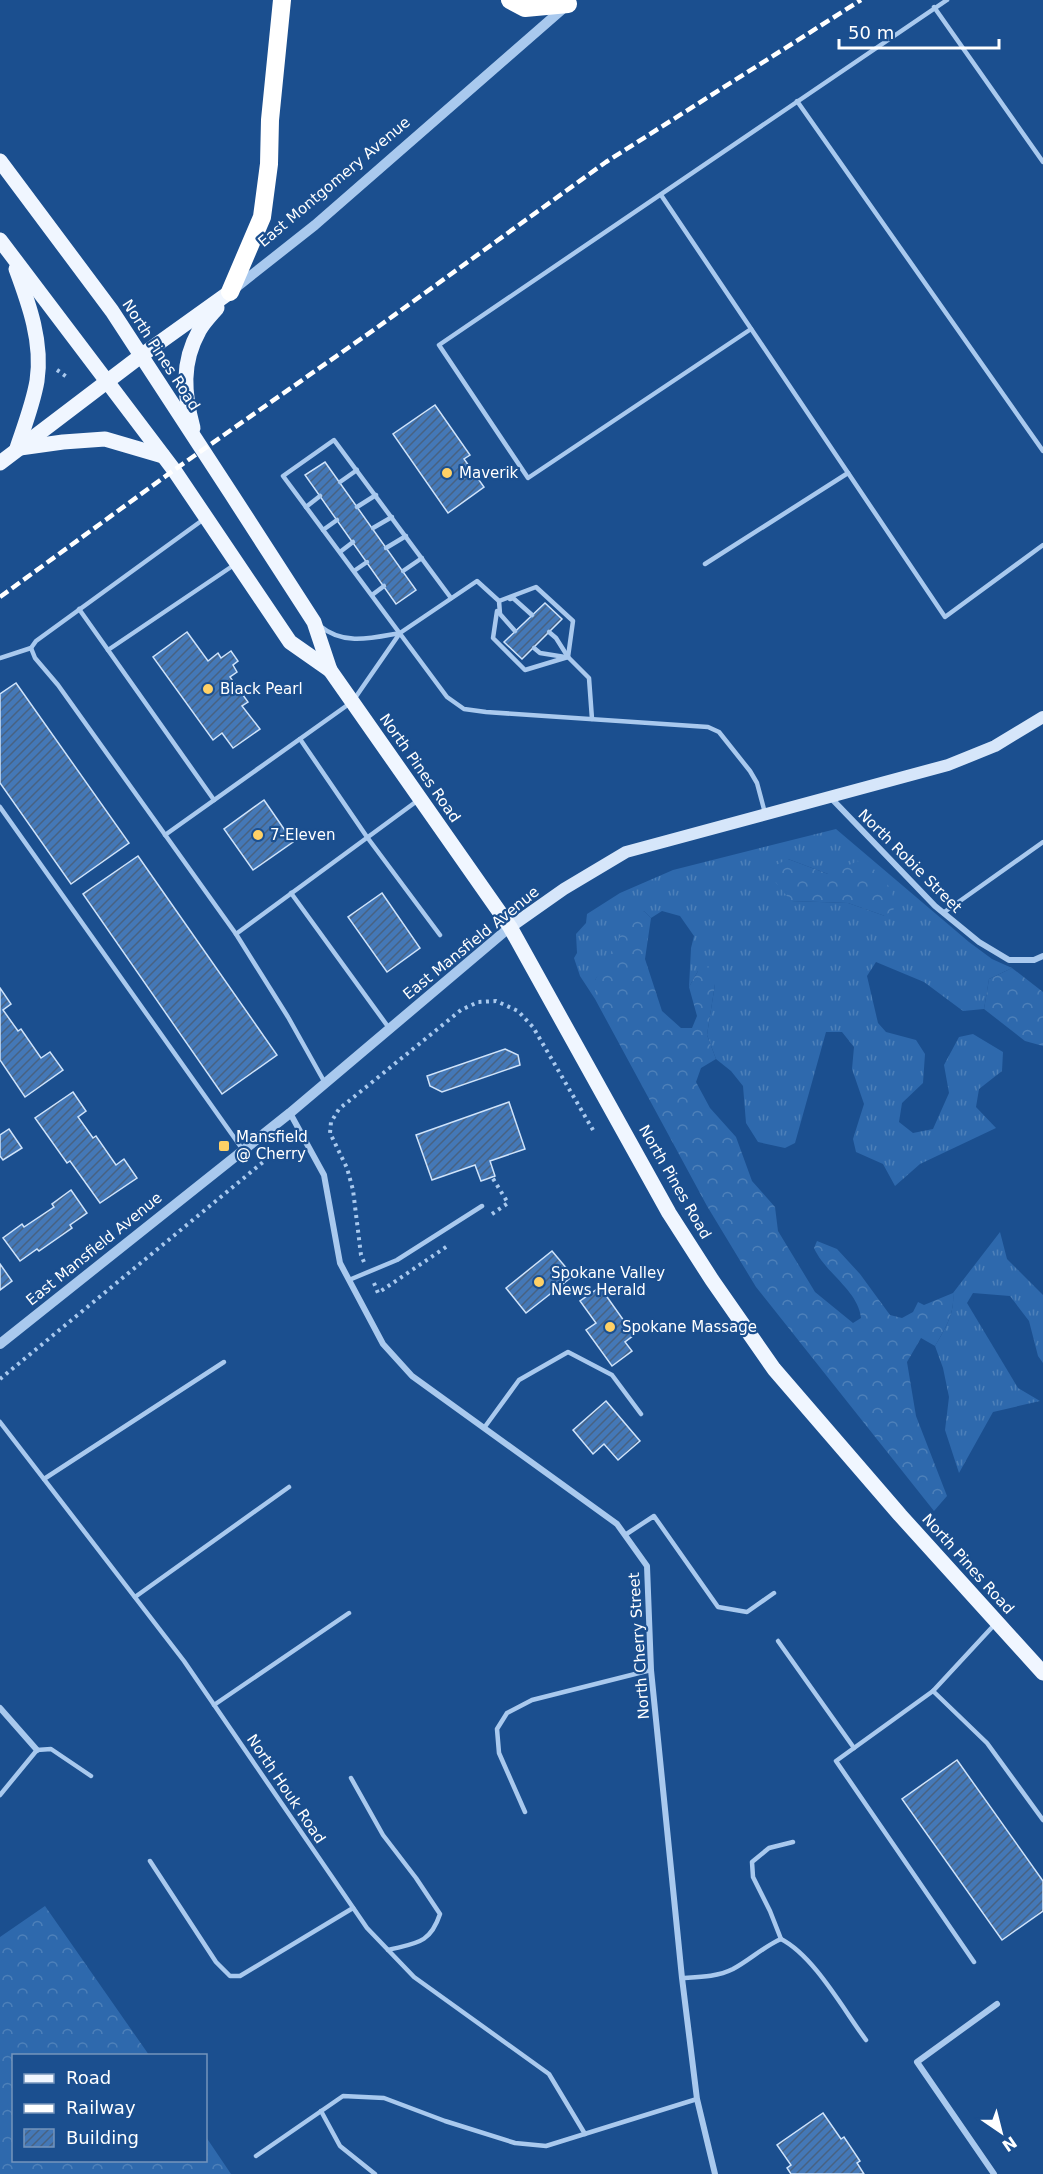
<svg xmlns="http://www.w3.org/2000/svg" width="1043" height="2174" font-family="'DejaVu Sans',sans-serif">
	<defs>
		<pattern id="grass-tufts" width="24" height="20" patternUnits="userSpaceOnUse" patternTransform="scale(1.5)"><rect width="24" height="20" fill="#2e69ad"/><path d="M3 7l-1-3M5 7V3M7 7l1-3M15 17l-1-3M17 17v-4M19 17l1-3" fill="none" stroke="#4d80b9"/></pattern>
		<pattern id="forest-crowns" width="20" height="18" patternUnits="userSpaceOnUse" patternTransform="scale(1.5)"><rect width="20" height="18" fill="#2e69ad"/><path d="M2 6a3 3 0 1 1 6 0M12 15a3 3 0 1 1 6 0" fill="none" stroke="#4d80b9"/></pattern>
		<pattern id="building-hatch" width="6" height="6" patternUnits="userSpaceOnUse" patternTransform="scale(1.5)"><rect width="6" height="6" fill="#4478b7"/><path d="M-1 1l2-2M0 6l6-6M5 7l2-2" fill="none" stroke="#486282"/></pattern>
	</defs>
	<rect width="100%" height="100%" fill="#1b4f8f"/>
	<g fill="url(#grass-tufts)" fill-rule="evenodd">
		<path d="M836,829L969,942L992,959L1012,968L989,979L984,1009L963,1011L924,982L876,962L867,976L878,1023L886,1032L916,1040L925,1054L923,1083L902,1103L899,1122L913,1133L933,1129L949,1093L944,1065L959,1037L973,1034L1003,1052L1002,1071L979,1089L976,1107L996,1128L920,1164L895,1186L883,1164L856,1152L853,1139L864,1104L852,1069L854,1047L842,1032H826L795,1143L785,1148L758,1142L746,1123L743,1086L731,1071L716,1059L707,1035L715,984V972L698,971L689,987L691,948L694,936L680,916L662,911L651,918L644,911L595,980V999L580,976L574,958L577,953L576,934L586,923L587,914L620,893L673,870ZM788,859L828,874L885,916L848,903L791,901Z"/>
		<path d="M1000,1232L1007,1259L1043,1295V1363L1038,1356L1029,1321L1010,1296L973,1293L967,1303L1018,1388L1040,1401L993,1412L959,1473L945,1430L949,1397L943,1368L935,1346C945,1329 955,1314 953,1293Z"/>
	</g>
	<g fill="url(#forest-crowns)">
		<path d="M788,859L828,874L858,861L875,870L892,890L894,909L885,916L848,903L791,901L773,879L776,865Z"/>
		<path d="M644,911L651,918L645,959L662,1011L681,1028H692L697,1016L689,987L698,971L708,966L715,972V984L707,1035L716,1059L701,1068L696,1082L710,1108L736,1137L752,1181L775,1207L778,1231L815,1292L853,1323L861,1318C858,1290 825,1273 814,1248L817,1241L837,1249L860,1274L890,1315L902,1318L913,1312L918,1302L924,1305L953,1293C955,1314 945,1329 935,1346L921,1338L907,1362L916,1416L947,1496L934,1511L756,1287L707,1206L595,999V980L628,922Z"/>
		<path d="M1012,968L1043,992V1046L1025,1041L984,1009L989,979Z"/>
		<path d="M45,1906L149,2055L14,2056V2160H206V2137L231,2174H0V1937Z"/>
	</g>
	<g fill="url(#building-hatch)" stroke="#cfe3fa" stroke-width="1.5">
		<path d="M435,405L470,455L464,459L484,487L448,513L393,434Z"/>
		<path d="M325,462L416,590L396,604L305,475Z"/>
		<path d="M545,603L562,619L522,659L504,642Z"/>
		<path d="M187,632L208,661L218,653L221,658L231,651L238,661L233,665L237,672L230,677L248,702L242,706L260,729L233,748L222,733L213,740L153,657Z"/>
		<path d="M16,683L129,843L71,884L0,783V694Z"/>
		<path d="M264,800L293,842L253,870L224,829Z"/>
		<path d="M138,856L277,1055L222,1094L83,894Z"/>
		<path d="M382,893L420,948L387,972L348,917Z"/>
		<path d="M0,988L11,1004L3,1010L18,1031L21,1029L41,1058L50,1052L63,1070L25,1097L0,1060Z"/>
		<path d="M505,1049L518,1055L520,1065L442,1092L430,1086L427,1076Z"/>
		<path d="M73,1092L86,1111L78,1117L93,1138L96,1136L116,1165L124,1159L137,1178L100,1203L70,1161L67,1163L35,1118Z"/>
		<path d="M509,1102L525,1149L490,1161L495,1176L481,1181L475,1165L432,1180L416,1135Z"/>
		<path d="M9,1129L22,1148L3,1160L0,1156V1135Z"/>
		<path d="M71,1190L87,1213L70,1225L72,1228L39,1251L37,1249L20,1261L3,1238L22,1224L24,1227L54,1207L52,1204Z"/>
		<path d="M552,1251L573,1276L526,1313L506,1288Z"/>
		<path d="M0,1264L12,1281L0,1290Z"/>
		<path d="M600,1287L634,1335L625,1342L632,1351L612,1366L586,1330L596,1323L580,1301Z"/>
		<path d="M606,1401L640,1441L618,1460L604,1444L593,1454L573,1430Z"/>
		<path d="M957,1760L1043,1881V1911L1002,1940L902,1799Z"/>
		<path d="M823,2113L841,2139L844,2137L860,2161L857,2163L864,2174H791L787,2168L791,2165L777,2145Z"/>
	</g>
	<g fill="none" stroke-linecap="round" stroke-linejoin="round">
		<g stroke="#a9c9ee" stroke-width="4" stroke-dasharray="3 4.5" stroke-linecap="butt">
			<path d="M57,370L67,377"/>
			<path d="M492,1214L508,1203L492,1177"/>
			<path d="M364,1262L361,1255L353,1190L347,1168L330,1133L331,1122L339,1109L461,1010L478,1002L496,1001L518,1011L533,1027L593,1130"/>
			<path d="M374,1283L378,1293L449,1245"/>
			<path d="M0,1379L268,1158L278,1153"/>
		</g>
		<g stroke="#a9c9ee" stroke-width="4.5">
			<path d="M934,7L1043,162"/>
			<path d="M797,101L1043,451"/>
			<path d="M661,195L945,617L1043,545"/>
			<path d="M751,329L528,478L439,345L947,0"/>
			<path d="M340,482L357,470"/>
			<path d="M306,507L320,496"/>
			<path d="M357,507L376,495"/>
			<path d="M373,528L392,517"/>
			<path d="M323,530L337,520"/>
			<path d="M386,548L406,536"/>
			<path d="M340,552L353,542"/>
			<path d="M705,564L848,473"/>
			<path d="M354,571L367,562"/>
			<path d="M403,571L422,558"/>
			<path d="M372,595L384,586"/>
			<path d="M451,598L334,440L283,476L447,697L464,709L486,712L708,727L719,732L750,771L757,783L765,813"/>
			<path d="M510,599L513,598L532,615"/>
			<path d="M499,601L536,587L573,621L568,657"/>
			<path d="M79,609L108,650"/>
			<path d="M497,611L493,638L525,670L568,657"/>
			<path d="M320,626C344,646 372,638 400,633"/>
			<path d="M549,632L556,638L568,657L589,678L592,719"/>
			<path d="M31,648L35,658L58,685L236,934L288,1017L325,1083"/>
			<path d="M534,648L540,653L565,657"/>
			<path d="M0,658L31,648L36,641L204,519"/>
			<path d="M355,698L400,633L477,581L499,601L500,614L515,631"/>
			<path d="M300,739L367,837L440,935"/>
			<path d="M214,800L108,650L234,565"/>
			<path d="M0,807L243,1150"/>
			<path d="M165,835L349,704"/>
			<path d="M291,893L389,1028"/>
			<path d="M943,913L1043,842"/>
			<path d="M236,934L417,801"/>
			<path d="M349,1280L397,1260L482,1206"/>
			<path d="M0,1422L184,1661L367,1928L414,1977L549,2074L585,2134"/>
			<path d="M484,1428L519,1380L568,1352L612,1375L641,1414"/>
			<path d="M44,1479L224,1362"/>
			<path d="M625,1535L654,1516L718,1607L747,1612L774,1593"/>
			<path d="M135,1597L289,1487"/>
			<path d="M778,1641L854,1748"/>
			<path d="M933,1691L987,1743L1043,1820"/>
			<path d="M214,1705L349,1613"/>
			<path d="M351,1778L383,1835L416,1878L440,1914C430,1944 416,1943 388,1950"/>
			<path d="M0,1795L37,1750L51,1749L91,1776"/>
			<path d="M525,1812L499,1753L497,1729L507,1713L532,1700L651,1670"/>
			<path d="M150,1861L216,1962L230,1976H240L353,1908"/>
			<path d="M781,1939L770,1911L753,1877L752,1862L769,1848L793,1842"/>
			<path d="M974,1962L836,1761L933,1691L996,1623"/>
			<path d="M682,1978C699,1977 717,1977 733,1969C750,1960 763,1947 781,1939C814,1956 843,2009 866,2040"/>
			<path d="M321,2111L340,2146L375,2174"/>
			<path d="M256,2156L343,2096L384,2098L445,2121L515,2143L546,2146L697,2099"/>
		</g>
		<g stroke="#a9c9ee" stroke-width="6">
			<path d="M830,797L935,906L979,942L1009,960H1034L1043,956"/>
			<path d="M290,1113L324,1175L340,1263L383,1344L412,1376L617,1524L647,1566L651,1670L682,1978L697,2099L715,2174"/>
			<path d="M0,1708L37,1750"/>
			<path d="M994,2174L917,2062L997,2004"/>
		</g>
		<g stroke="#a9c9ee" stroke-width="10">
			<path d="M234,289L315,225L566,6"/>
			<path d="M0,1344L290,1113L510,927"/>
		</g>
		<path stroke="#d6e6fa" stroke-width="12" d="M510,927L564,889L626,852L948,765L995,746L1043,717"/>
		<g stroke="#f0f6ff" stroke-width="15">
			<path d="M0,161L112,311L232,495L314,622L330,670L510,927L669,1213L712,1280L774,1369L900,1515L1043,1673"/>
			<path d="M0,240L174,470L290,642L330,670"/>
			<path d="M16,269C29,304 43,343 37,381C33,404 24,427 17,448"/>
			<path d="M193,428C184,394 181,363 199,331C203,323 211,315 217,308"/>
			<path d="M20,448L63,442L105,439L163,456"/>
			<path d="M0,463L142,355L230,292"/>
		</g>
		<g stroke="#fff" stroke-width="18">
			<path d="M510,0L525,8L568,4"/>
			<path d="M230,292L262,217L269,164L270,120L282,0"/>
		</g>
		<path stroke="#fff" stroke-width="4.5" stroke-dasharray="10 4.5" stroke-linecap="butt" d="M0,597L174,470L375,329L606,162L861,0"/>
	</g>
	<g fill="#ffd166" stroke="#1b4f8f" stroke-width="2">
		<circle cx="447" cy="473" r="6"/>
		<circle cx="208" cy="689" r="6"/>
		<circle cx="258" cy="835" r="6"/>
		<rect x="218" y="1140" width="12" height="12" rx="3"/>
		<circle cx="539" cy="1282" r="6"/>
		<circle cx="610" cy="1327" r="6"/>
	</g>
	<g text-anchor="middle" stroke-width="4.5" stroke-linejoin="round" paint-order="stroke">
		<g font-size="15" fill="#fff" stroke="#1b4f8f">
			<text transform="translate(334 182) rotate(-40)" y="5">East Montgomery Avenue</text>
			<text transform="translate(161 355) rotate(57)" y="5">North Pines Road</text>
			<text transform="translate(420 768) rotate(55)" y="5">North Pines Road</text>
			<text transform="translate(910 861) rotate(45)" y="5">North Robie Street</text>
			<text transform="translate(471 943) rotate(-39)" y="5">East Mansfield Avenue</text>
			<text transform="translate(675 1182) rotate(60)" y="5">North Pines Road</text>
			<text transform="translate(94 1249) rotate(-39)" y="5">East Mansfield Avenue</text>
			<text transform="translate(968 1564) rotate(48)" y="5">North Pines Road</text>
			<text transform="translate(639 1646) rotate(-94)" y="5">North Cherry Street</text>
			<text transform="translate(286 1789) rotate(56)" y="5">North Houk Road</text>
		</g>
		<g font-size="15" fill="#fff" stroke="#1b4f8f" text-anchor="start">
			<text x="459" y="478">Maverik</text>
			<text x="220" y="694">Black Pearl</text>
			<text x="270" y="840">7-Eleven</text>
			<text x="236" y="1142">Mansfield<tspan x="236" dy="17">@ Cherry</tspan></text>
			<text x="551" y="1278">Spokane Valley<tspan x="551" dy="17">News Herald</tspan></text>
			<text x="622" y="1332">Spokane Massage</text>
		</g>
	</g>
	<rect x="12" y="2054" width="195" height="108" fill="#1b4f8f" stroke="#7695bc" stroke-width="1.5"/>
	<rect x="24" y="2074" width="30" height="9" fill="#f0f6ff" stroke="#7695bc" stroke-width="1.5"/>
	<text x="66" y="2084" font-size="18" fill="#ffffff">Road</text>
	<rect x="24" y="2104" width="30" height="9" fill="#ffffff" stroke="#7695bc" stroke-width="1.5"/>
	<text x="66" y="2114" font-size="18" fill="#ffffff">Railway</text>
	<rect x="24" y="2129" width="30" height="18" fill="url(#building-hatch)" stroke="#7695bc" stroke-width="1.5"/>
	<text x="66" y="2144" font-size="18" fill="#ffffff">Building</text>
	<g transform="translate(1001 2132) rotate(145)" stroke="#1b4f8f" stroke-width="4.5" paint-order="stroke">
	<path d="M0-4.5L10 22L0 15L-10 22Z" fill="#ffffff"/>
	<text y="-9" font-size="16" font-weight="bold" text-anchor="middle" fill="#ffffff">N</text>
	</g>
	<path d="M839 39v9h160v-9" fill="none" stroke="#ffffff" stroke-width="3"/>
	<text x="848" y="39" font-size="18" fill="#ffffff" stroke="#1b4f8f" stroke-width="4.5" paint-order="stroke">50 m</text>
</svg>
